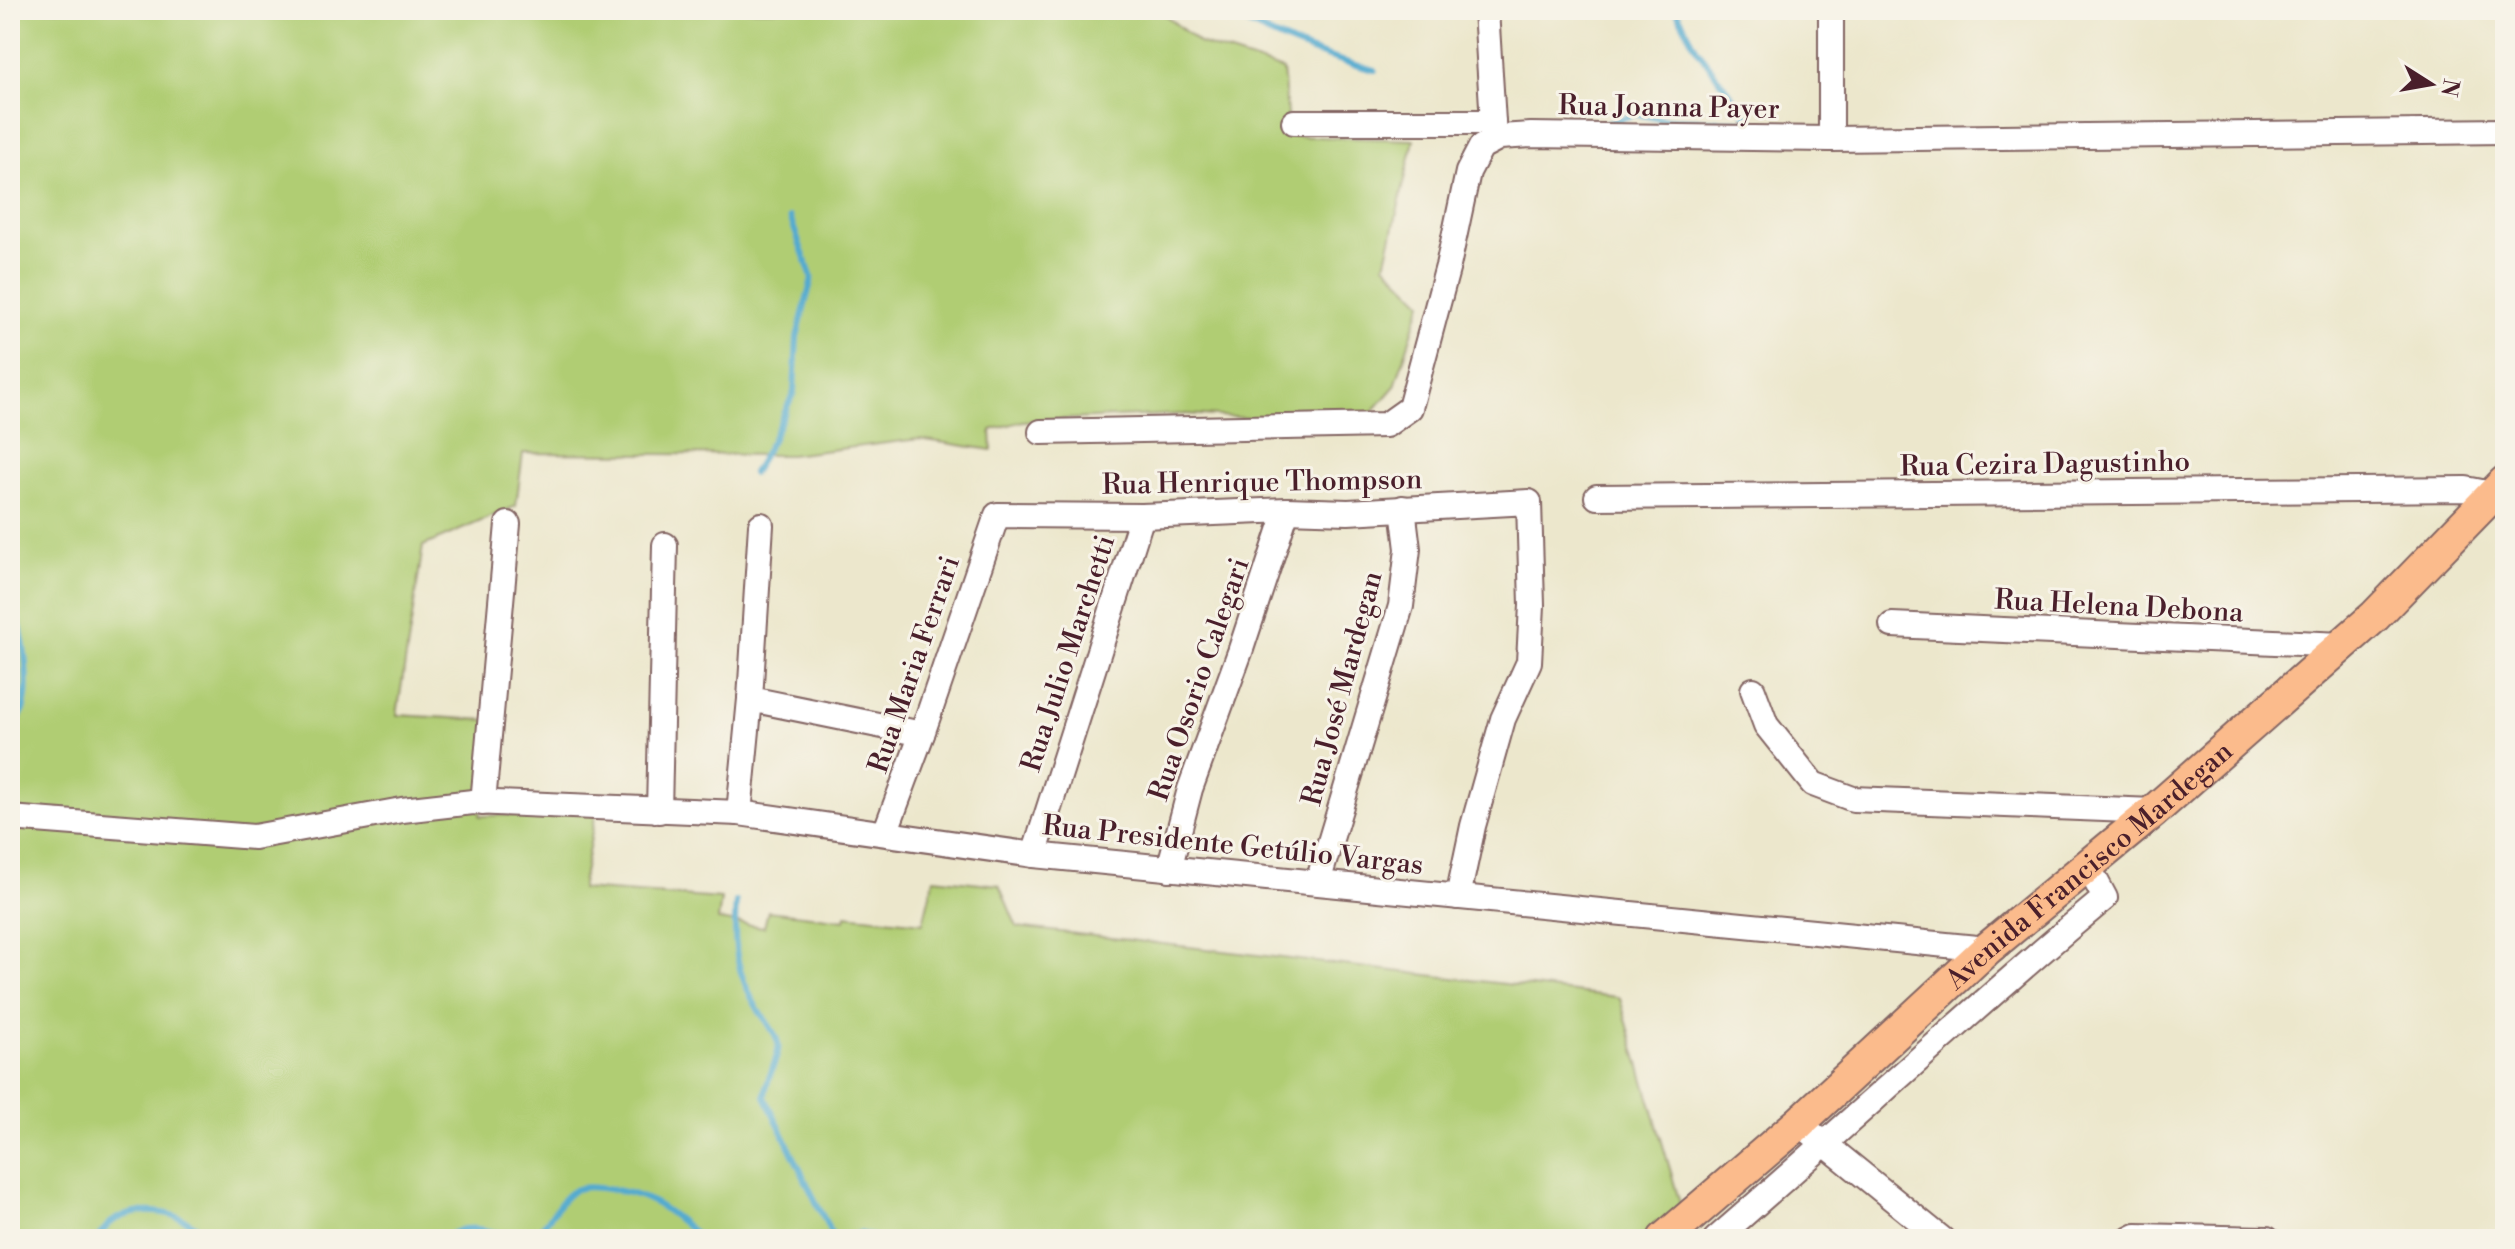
<svg xmlns="http://www.w3.org/2000/svg" width="2515" height="1249" font-family="'Libre Bodoni',serif">
	<rect width="100%" height="100%" fill="#f7f3e8"/>
	<filter id="ink" filterUnits="userSpaceOnUse"><feTurbulence type="fractalNoise" baseFrequency=".0125" numOctaves="2"/><feDisplacementMap in="SourceGraphic" scale="16" xChannelSelector="R" yChannelSelector="G"/><feConvolveMatrix kernelMatrix="1 2 1 2 8 2 1 2 1" color-interpolation-filters="sRGB"/></filter>
	<filter id="wash" filterUnits="userSpaceOnUse"><feTurbulence type="fractalNoise" baseFrequency=".006" numOctaves="4" result="noise"/><feDisplacementMap in="SourceGraphic" scale="32" xChannelSelector="R" yChannelSelector="G"/><feGaussianBlur stdDeviation="1.8" result="paint"/><feColorMatrix in="noise" values="0 0 0 0 0 0 0 0 0 0 0 0 0 0 0 0 0 1.4 0 .05"/><feComposite in="paint" operator="in"/></filter>
	<g filter="url(#wash)">
		<rect width="100%" height="100%" fill="#ece7cc"/>
		<path fill="#b0cd73" stroke="#7d764f" stroke-width="2" d="M10,10H1159L1199,43L1283,70L1289,136L1414,140L1385,265L1422,302L1395,386L1361,425L1185,414L1023,421L991,430L992,450L919,439L790,455L523,453L516,506L423,546L397,715L487,720L480,816L596,812L581,889L721,899L718,920L764,927L768,911L845,920L846,915L923,923L934,878L999,885L1017,927L1617,997L1620,999L1682,1210L1648,1239H10Z"/>
		<g fill="none" stroke-linecap="round" stroke-linejoin="round">
			<g stroke="#52aacf" stroke-width="6">
				<path d="M1222,10C1271,37 1321,57 1375,70"/>
				<path d="M1676,10L1696,48L1751,122"/>
				<path d="M1599,126L1636,114L1660,119L1751,122"/>
				<path d="M753,473L772,440L794,392L797,337L812,278L790,217"/>
				<path d="M10,604C25,624 31,686 23,710C20,719 15,725 10,732"/>
				<path d="M736,902C733,945 735,972 759,1011C765,1020 776,1032 778,1043C781,1057 765,1078 765,1097L834,1239"/>
				<path d="M97,1239C102,1232 107,1224 115,1220C145,1204 187,1212 209,1239"/>
				<path d="M443,1239C448,1236 454,1232 460,1230C482,1224 505,1240 527,1235C548,1230 554,1205 570,1193C578,1186 590,1187 600,1188C647,1192 667,1208 701,1239"/>
				<path d="M844,1239L860,1233L880,1239"/>
				<path d="M928,1239H938"/>
			</g>
		</g>
	</g>
	<g filter="url(#ink)">
		<g fill="none" stroke-linecap="round" stroke-linejoin="round">
			<g stroke="#836563" stroke-width="28">
				<g id="minor">
					<path d="M1486,10L1494,138"/>
					<path d="M1294,122H1493"/>
					<path d="M1831,139V10"/>
					<path d="M1041,432L1386,425L1410,408L1448,266L1468,172L1481,147L1500,137L1531,135L1831,139L2505,131"/>
					<path d="M1597,497L2466,489L2492,494"/>
					<path d="M1892,625L2342,645"/>
					<path d="M1753,690L1766,725L1813,784L1853,799L2154,811"/>
					<path d="M750,699L922,734"/>
					<path d="M483,803L508,524"/>
					<path d="M659,811L665,545"/>
					<path d="M739,813L750,699L761,525"/>
					<path d="M10,818L254,837L402,810L473,802L739,813L1034,855L1987,949"/>
					<path d="M885,833L922,734L997,515L1142,516L1287,510L1348,512L1529,502L1532,605L1529,662L1503,719L1473,826L1458,897"/>
					<path d="M1034,855L1142,516"/>
					<path d="M1169,869L1190,789L1240,652L1287,510"/>
					<path d="M1318,882L1401,606L1408,549L1403,508"/>
					<path d="M1799,1123L1942,1239"/>
					<path d="M1716,1239C1847,1126 1972,1008 2105,898L2088,866"/>
					<path d="M2130,1239L2136,1236L2267,1239"/>
				</g>
			</g>
			<g stroke="#836563" stroke-width="36">
				<g id="major">
					<path id="s1" d="M1664,1239L1799,1123L1987,949L2154,811L2375,616L2505,482"/>
				</g>
			</g>
			<use href="#minor" stroke="#fff" stroke-width="24"/>
			<use href="#major" stroke="#fbbb8c" stroke-width="32"/>
		</g>
	</g>
	<g text-anchor="middle" stroke-width="6" stroke-linejoin="round" paint-order="stroke">
		<g font-size="28" fill="#4a1f2b" stroke="#f7f3e8">
			<text transform="translate(1669 106) rotate(1)" y="10">Rua Joanna Payer</text>
			<text transform="translate(2045 463) rotate(-1)" y="10">Rua Cezira Dagustinho</text>
			<text transform="translate(1262 481) rotate(-1)" y="10">Rua Henrique Thompson</text>
			<text transform="translate(2119 605) rotate(3)" y="10">Rua Helena Debona</text>
			<text transform="translate(1067 653) rotate(-72)" y="10">Rua Julio Marchetti</text>
			<text transform="translate(913 664) rotate(-71)" y="10">Rua Maria Ferrari</text>
			<text transform="translate(1198 679) rotate(-71)" y="10">Rua Osorio Calegari</text>
			<text transform="translate(1341 688) rotate(-75)" y="10">Rua José Mardegan</text>
			<text transform="translate(1233 844) rotate(6)" y="10">Rua Presidente Getúlio Vargas</text>
			<text dy="10" stroke="none"><textPath href="#s1" startOffset="566">Avenida Francisco Mardegan</textPath></text>
		</g>
	</g>
	<rect width="2515" height="1249" fill="none" stroke="#f7f3e8" stroke-width="40"/>
	<g transform="translate(2431 84) rotate(101)" stroke="#f7f3e8" stroke-width="6" paint-order="stroke">
	<path d="M0-6L14 30L0 20L-14 30Z" fill="#4a1f2b"/>
	<text y="-12" font-size="22" font-weight="bold" text-anchor="middle" fill="#4a1f2b">N</text>
	</g>
</svg>
